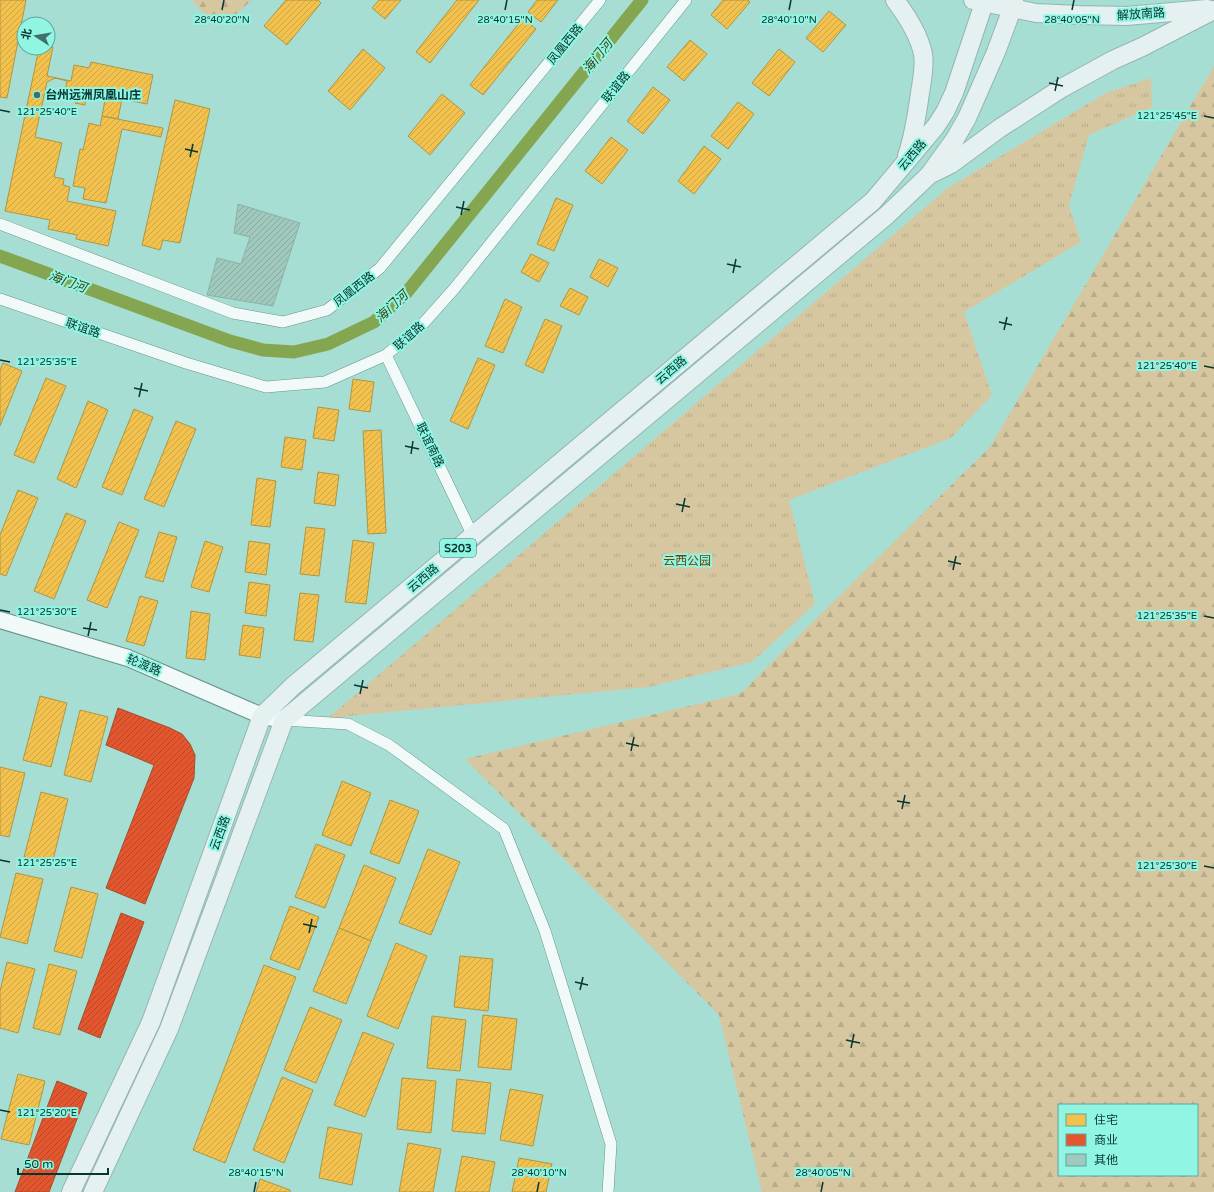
<svg xmlns="http://www.w3.org/2000/svg" width="1214" height="1192" font-family="'Varela Round','Noto Sans SC',sans-serif">
	<defs>
		<pattern id="forest-firs" width="22" height="20" patternUnits="userSpaceOnUse"><rect width="22" height="20" fill="#d7c7a0"/><path d="M5 1l3.5 6h-7zM16 11l3.5 6h-7z" fill="#b7ac8a"/></pattern>
		<pattern id="park-tufts" width="24" height="20" patternUnits="userSpaceOnUse"><rect width="24" height="20" fill="#d7c7a0"/><path d="M3 7l-1-3M5 7V3M7 7l1-3M15 17l-1-3M17 17v-4M19 17l1-3" fill="none" stroke="#b7ac8a"/></pattern>
		<pattern id="homes-hatch" width="6" height="6" patternUnits="userSpaceOnUse"><rect width="6" height="6" fill="#f2c14e"/><path d="M-1 1l2-2M0 6l6-6M5 7l2-2" fill="none" stroke="#cea644"/></pattern>
		<pattern id="shops-hatch" width="6" height="6" patternUnits="userSpaceOnUse"><rect width="6" height="6" fill="#e4572e"/><path d="M-1 1l2-2M0 6l6-6M5 7l2-2" fill="none" stroke="#b74928"/></pattern>
		<pattern id="building-hatch" width="6" height="6" patternUnits="userSpaceOnUse"><rect width="6" height="6" fill="#a0c8bc"/><path d="M-1 1l2-2M0 6l6-6M5 7l2-2" fill="none" stroke="#88aca2"/></pattern>
	</defs>
	<rect width="100%" height="100%" fill="#a7ded4"/>
	<g fill="url(#forest-firs)" fill-rule="evenodd">
		<path d="M192,0H252L235,15H205Z"/>
		<path d="M1214,66V1192H762L719,1015L465,759L740,694L990,447ZM1059,1105H1197V1175H1059Z"/>
	</g>
	<path fill="url(#park-tufts)" d="M1151,78L1152,107L1089,135L1069,205L1081,242L964,312L992,395L951,438L789,500L815,604L752,662L649,687L328,718L948,188L1104,94Z"/>
	<g fill="url(#homes-hatch)" stroke="#ac9745">
		<path d="M0,0H26L7,98L0,97Z"/>
		<path d="M286,0H318L321,3L287,45L264,26Z"/>
		<path d="M379,0H401L385,19L372,8Z"/>
		<path d="M457,0H479L430,63L416,52Z"/>
		<path d="M537,0H558L541,22L528,12Z"/>
		<path d="M723,0H748L750,2L727,29L711,15Z"/>
		<path d="M829,11L846,25L823,52L806,38Z"/>
		<path d="M523,18L536,29L483,95L470,85Z"/>
		<path d="M690,40L707,54L684,81L667,67Z"/>
		<path d="M48,46L53,47L47,76L71,81L74,65L89,68L91,62L153,75L147,104L122,99L118,119L102,116L105,100L87,96L85,105L75,103L78,98L64,95L67,81L55,78L47,82L35,137L62,143L54,177L64,179L63,185L70,187L67,201L116,211L108,246L76,239L77,235L48,229L50,220L5,211L39,48H48Z"/>
		<path d="M363,49L385,68L350,110L328,91Z"/>
		<path d="M779,49L795,62L769,96L752,83Z"/>
		<path d="M653,87L670,100L643,134L627,121Z"/>
		<path d="M442,94L465,113L430,155L408,136Z"/>
		<path d="M175,100L210,109L180,243L163,240L160,250L142,245Z"/>
		<path d="M738,102L754,114L728,149L711,136Z"/>
		<path d="M102,116L163,128L161,137L122,129L106,203L83,199L85,188L73,186L80,149L83,150L89,123L100,126Z"/>
		<path d="M611,137L628,150L602,184L585,171Z"/>
		<path d="M704,146L721,159L694,194L678,181Z"/>
		<path d="M556,198L573,205L554,251L537,244Z"/>
		<path d="M531,254L549,263L539,282L521,272Z"/>
		<path d="M599,259L618,268L608,287L590,277Z"/>
		<path d="M570,288L588,297L579,315L560,306Z"/>
		<path d="M505,299L522,307L503,353L485,346Z"/>
		<path d="M545,319L562,326L543,373L525,365Z"/>
		<path d="M478,358L495,365L468,429L450,421Z"/>
		<path d="M3,363L22,371L0,426V370Z"/>
		<path d="M46,378L66,386L34,463L14,455Z"/>
		<path d="M353,379L374,382L370,412L349,409Z"/>
		<path d="M88,401L108,410L76,488L57,479Z"/>
		<path d="M318,407L339,410L334,441L313,438Z"/>
		<path d="M134,409L153,417L122,495L102,487Z"/>
		<path d="M176,421L196,429L164,507L144,499Z"/>
		<path d="M381,430L386,533L368,534L363,431Z"/>
		<path d="M285,437L306,440L302,470L281,467Z"/>
		<path d="M318,472L339,475L335,506L314,503Z"/>
		<path d="M257,478L276,481L270,527L251,525Z"/>
		<path d="M18,490L38,498L6,576L0,574V535Z"/>
		<path d="M66,513L86,521L54,599L34,591Z"/>
		<path d="M119,522L139,530L107,608L87,600Z"/>
		<path d="M306,527L325,529L319,576L300,574Z"/>
		<path d="M159,532L177,537L163,582L145,577Z"/>
		<path d="M353,540L374,543L366,604L345,602Z"/>
		<path d="M205,541L223,547L209,592L191,587Z"/>
		<path d="M249,541L270,544L266,575L245,572Z"/>
		<path d="M249,582L270,585L266,616L245,613Z"/>
		<path d="M300,593L319,595L313,642L294,640Z"/>
		<path d="M140,596L158,601L144,646L126,641Z"/>
		<path d="M191,611L210,614L205,660L186,658Z"/>
		<path d="M243,625L264,628L260,658L239,655Z"/>
		<path d="M40,696L67,703L51,767L23,760Z"/>
		<path d="M80,710L108,717L91,782L64,775Z"/>
		<path d="M0,767L25,773L9,837L0,835Z"/>
		<path d="M342,781L371,793L351,846L322,835Z"/>
		<path d="M41,792L68,799L52,864L24,857Z"/>
		<path d="M390,800L419,811L399,864L370,853Z"/>
		<path d="M316,844L345,855L325,908L295,897Z"/>
		<path d="M428,849L460,862L431,935L399,923Z"/>
		<path d="M364,865L396,878L371,941L339,928Z"/>
		<path d="M16,873L43,879L27,944L0,937Z"/>
		<path d="M71,887L98,894L82,958L54,951Z"/>
		<path d="M290,906L319,917L299,970L270,959Z"/>
		<path d="M339,928L371,941L346,1004L313,991Z"/>
		<path d="M396,943L427,956L398,1029L367,1016Z"/>
		<path d="M460,956L493,959L488,1011L454,1007Z"/>
		<path d="M7,962L35,969L18,1033L0,1028V991Z"/>
		<path d="M49,964L77,971L60,1035L33,1028Z"/>
		<path d="M264,965L296,977L225,1163L193,1150Z"/>
		<path d="M310,1007L342,1020L316,1083L284,1070Z"/>
		<path d="M483,1015L517,1019L511,1070L478,1067Z"/>
		<path d="M432,1016L466,1020L460,1071L427,1068Z"/>
		<path d="M363,1032L394,1044L365,1117L334,1105Z"/>
		<path d="M18,1074L45,1081L29,1145L1,1139Z"/>
		<path d="M282,1077L313,1090L284,1163L253,1150Z"/>
		<path d="M402,1078L436,1081L431,1133L397,1129Z"/>
		<path d="M457,1079L491,1083L485,1134L452,1131Z"/>
		<path d="M510,1089L543,1095L533,1146L500,1140Z"/>
		<path d="M328,1127L362,1134L352,1185L319,1178Z"/>
		<path d="M408,1143L441,1149L433,1192H399Z"/>
		<path d="M462,1156L495,1162L489,1192H455Z"/>
		<path d="M519,1158L552,1164L546,1192H512Z"/>
		<path d="M260,1179L290,1190V1192H256Z"/>
	</g>
	<g fill="url(#shops-hatch)" stroke="#a24d2e">
		<path d="M118,708L170,728L182,734L190,744L195,755L194,778L145,904L106,888L154,765L106,745Z"/>
		<path d="M121,913L144,922L100,1038L78,1029Z"/>
		<path d="M57,1081L87,1093L49,1192H15Z"/>
	</g>
	<g fill="none" stroke-linecap="round" stroke-linejoin="round">
		<path stroke="#85a650" stroke-width="13" d="M0,256L230,341L263,350L294,352L328,344L374,322L407,292L642,0"/>
	</g>
	<path fill="url(#building-hatch)" stroke="#8ab3a7" d="M238,204L300,223L273,306L207,295L217,258L241,264L250,237L234,233Z"/>
	<g fill="none" stroke-linecap="round" stroke-linejoin="round">
		<g stroke="#68928b" stroke-width="12">
			<g id="minor">
				<path d="M0,224L233,313L283,322L327,310L380,268L600,0"/>
				<path d="M0,299L186,363L266,387L325,382L386,355L421,326L454,289L686,0"/>
				<path d="M386,355L473,536"/>
				<path d="M284,720L348,724L389,745L504,829L545,931L611,1144L608,1192"/>
			</g>
		</g>
		<g stroke="#68928b" stroke-width="18">
			<path id="secondary" d="M0,620L128,658L262,716L284,720"/>
		</g>
		<g stroke="#94b5b4" stroke-width="20">
			<g id="primary">
				<path d="M895,0C907,16 919,34 923,54C925,67 922,80 920,93C917,115 914,135 907,156"/>
				<path d="M973,0L1036,13L1079,15L1126,16L1207,9"/>
				<path d="M933,173L951,164L1000,128L1062,88L1113,60L1142,47L1214,10"/>
				<path d="M71,1192L151,1022L262,716L293,686L873,201L936,126L945,112L954,93L985,0"/>
				<path d="M93,1192L169,1029L284,720L887,215L929,175L955,139L967,118L996,52L1012,9L1014,0"/>
			</g>
		</g>
		<use href="#minor" stroke="#f2faf9" stroke-width="11"/>
		<use href="#secondary" stroke="#f2faf9" stroke-width="16"/>
		<use href="#primary" stroke="#e5f0f1" stroke-width="18"/>
	</g>
	<path fill="none" stroke="#07352f" stroke-width="1.5" d="M222,10L224,0M505,10L507,0M789,10L791,0M1072,10L1074,0M1049,83L1063,86M1055,91L1058,77M0,110L10,112M1204,116L1214,118M185,149L198,152M190,157L193,144M456,207L470,210M461,215L464,201M727,264L741,267M733,273L736,259M999,322L1012,325M1004,330L1007,317M0,360L10,362M1204,366L1214,368M134,388L148,391M139,397L142,383M405,446L419,449M411,454L413,441M676,504L690,507M682,512L685,498M948,561L961,564M953,570L956,556M0,610L10,612M1204,616L1214,618M83,628L97,630M88,636L91,622M354,685L368,688M360,694L363,680M626,743L639,746M631,751L634,737M897,801L910,803M902,809L905,795M0,860L10,862M1204,866L1214,868M303,924L317,927M309,933L312,919M575,982L588,985M580,990L583,977M846,1040L860,1043M851,1048L854,1034M0,1110L10,1112M254,1192L256,1182M537,1192L539,1182M821,1192L823,1182"/>
	<circle fill="#3f7069" stroke="#90f5e3" stroke-width="1.5" cx="37" cy="95" r="4"/>
	<g text-anchor="middle" stroke-width="4" stroke-linejoin="round" paint-order="stroke">
		<rect fill="#90f5e3" stroke="#306f65" stroke-width="1" x="440" y="539" width="36" height="18" rx="3"/>
		<g font-size="11" font-weight="bold" fill="#07352f">
			<text x="458" y="552">S203</text>
		</g>
		<g font-size="12" fill="#07352f" stroke="#90f5e3">
			<text transform="translate(1141 14) rotate(-4)" y="4">解放南路</text>
			<text transform="translate(565 44) rotate(-51)" y="4">凤凰西路</text>
			<text transform="translate(616 87) rotate(-51)" y="4">联谊路</text>
			<text transform="translate(912 155) rotate(-50)" y="4">云西路</text>
			<text transform="translate(354 289) rotate(-38)" y="4">凤凰西路</text>
			<text transform="translate(83 328) rotate(19)" y="4">联谊路</text>
			<text transform="translate(409 336) rotate(-42)" y="4">联谊路</text>
			<text transform="translate(671 370) rotate(-40)" y="4">云西路</text>
			<text transform="translate(430 445) rotate(64)" y="4">联谊南路</text>
			<text transform="translate(423 578) rotate(-40)" y="4">云西路</text>
			<text transform="translate(144 665) rotate(23)" y="4">轮渡路</text>
			<text transform="translate(220 833) rotate(-70)" y="4">云西路</text>
		</g>
		<g font-size="12" font-weight="bold" fill="#07352f" stroke="#90f5e3" text-anchor="start">
			<text x="45" y="99">台州远洲凤凰山庄</text>
		</g>
		<g font-size="12" fill="#774100" stroke="#90f5e3">
			<text x="687" y="565">云西公园</text>
		</g>
		<g font-size="13" font-style="italic" fill="#374215" stroke="#90f5e3">
			<text transform="translate(597 56) rotate(-51)" y="5">海门河</text>
			<text transform="translate(68 281) rotate(20)" y="5">海门河</text>
			<text transform="translate(391 306) rotate(-43)" y="5">海门河</text>
		</g>
	</g>
	<g font-size="10" text-anchor="middle" fill="#07352f" stroke="#90f5e3" stroke-width="4" stroke-linejoin="round" paint-order="stroke">
		<text x="222" y="23">28°40'20"N</text>
		<text x="505" y="23">28°40'15"N</text>
		<text x="789" y="23">28°40'10"N</text>
		<text x="1072" y="23">28°40'05"N</text>
		<text x="47" y="115">121°25'40"E</text>
		<text x="1167" y="119">121°25'45"E</text>
		<text x="47" y="365">121°25'35"E</text>
		<text x="1167" y="369">121°25'40"E</text>
		<text x="47" y="615">121°25'30"E</text>
		<text x="1167" y="619">121°25'35"E</text>
		<text x="47" y="866">121°25'25"E</text>
		<text x="1167" y="869">121°25'30"E</text>
		<text x="47" y="1116">121°25'20"E</text>
		<text x="256" y="1176">28°40'15"N</text>
		<text x="539" y="1176">28°40'10"N</text>
		<text x="823" y="1176">28°40'05"N</text>
	</g>
	<rect x="1058" y="1104" width="140" height="72" fill="#90f5e3" stroke="#59a89b"/>
	<rect x="1066" y="1114" width="20" height="12" fill="#f2c14e" stroke="#59a89b"/>
	<text x="1094" y="1124" font-size="12" fill="#07352f">住宅</text>
	<rect x="1066" y="1134" width="20" height="12" fill="#e4572e" stroke="#59a89b"/>
	<text x="1094" y="1144" font-size="12" fill="#07352f">商业</text>
	<rect x="1066" y="1154" width="20" height="12" fill="#a0c8bc" stroke="#59a89b"/>
	<text x="1094" y="1164" font-size="12" fill="#07352f">其他</text>
	<g transform="translate(36 36) rotate(282)"><circle r="19" fill="#90f5e3" stroke="#59a89b"/>
	<path d="M0-3L7 15L0 10L-7 15Z" fill="#3f7069"/>
	<text y="-6" font-size="11" font-weight="bold" text-anchor="middle" fill="#07352f">北</text>
	</g>
	<path d="M18 1168v6h90v-6" fill="none" stroke="#07352f" stroke-width="2"/>
	<text x="24" y="1168" font-size="12" fill="#07352f" stroke="#90f5e3" stroke-width="3" paint-order="stroke">50 m</text>
</svg>
